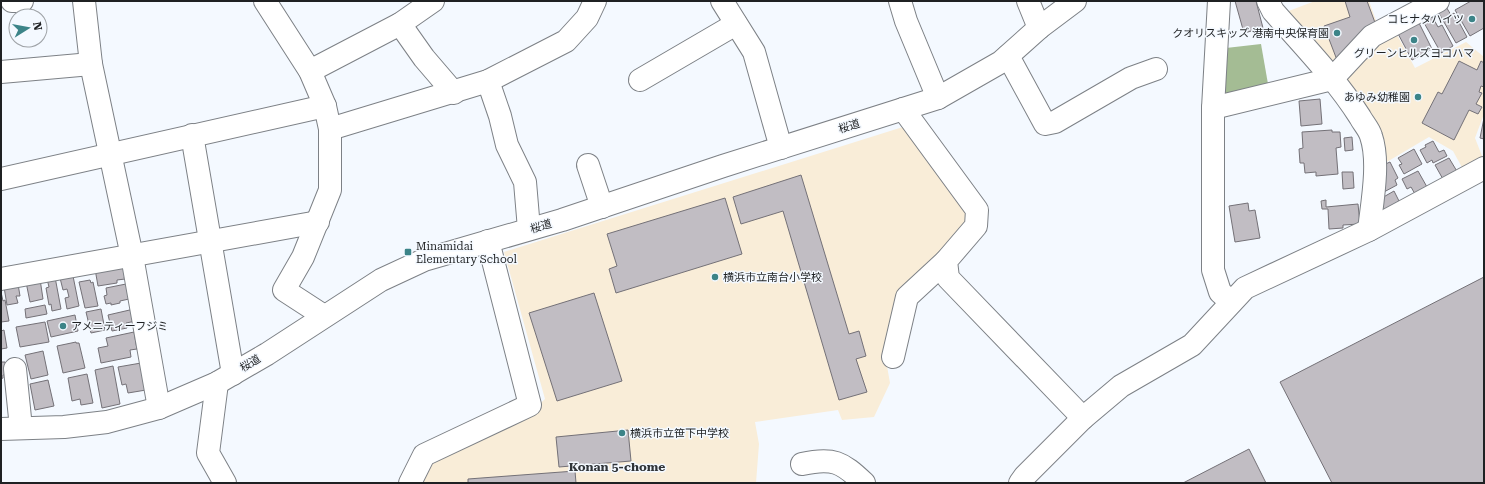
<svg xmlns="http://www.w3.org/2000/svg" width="1485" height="484" font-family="'Roboto Serif','Noto Sans JP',serif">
	<rect width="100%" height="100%" fill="#f4f9ff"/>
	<g fill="#f9edd8">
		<path d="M1315,1H1369L1379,29L1332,69L1286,12Z"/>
		<path d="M1395,31L1415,68L1466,42L1484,57V114L1475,138L1484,161L1464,171L1453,151L1429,137L1380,166L1340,81L1379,41Z"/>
		<path d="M906,126L969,208V221L884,349L890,383L874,417L842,420L838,410L755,422L759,444L756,483H415L427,460L530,413L545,399L504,252Z"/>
	</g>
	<path fill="#a4bc94" d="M1261,44L1268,84L1224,98L1226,48Z"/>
	<g fill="#c1bdc3" stroke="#747177">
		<path d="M1235,1H1256L1263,28L1244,33Z"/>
		<path d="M1345,1H1367L1377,28L1337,60L1324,26L1350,17Z"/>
		<path d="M1471,1H1484V28L1470,36L1455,10Z"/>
		<path d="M1445,5L1451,15L1454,13L1467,37L1456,43L1437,10Z"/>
		<path d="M1432,16L1438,27L1442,25L1453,46L1441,53L1423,21Z"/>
		<path d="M1417,19L1432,49L1412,60L1396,30Z"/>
		<path d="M1459,61L1477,70L1481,61L1484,63V87L1481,86L1479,92L1482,93L1476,104L1482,107L1478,114L1469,110L1454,140L1422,123L1438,92L1442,94Z"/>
		<path d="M1320,99L1322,124L1301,126L1299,101Z"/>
		<path d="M1484,118V139L1480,138Z"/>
		<path d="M1332,130V132H1340L1341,147L1336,148L1338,174L1316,176V172L1305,173L1304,163H1300L1299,149L1303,148L1302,132Z"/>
		<path d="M1352,137L1353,150L1345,151L1344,138Z"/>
		<path d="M1433,141L1439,152L1444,150L1447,156L1433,163L1432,160L1427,163L1420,150L1426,147L1425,145Z"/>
		<path d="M1414,149L1422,164L1404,174L1399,165L1402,164L1398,158Z"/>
		<path d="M1449,158L1458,173L1444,181L1435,165Z"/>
		<path d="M1390,162L1398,178L1395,180L1397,185L1382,193L1381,166Z"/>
		<path d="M1418,171L1427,187L1415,194L1411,187L1407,189L1402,179Z"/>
		<path d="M1342,172H1353L1354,188L1343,189Z"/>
		<path d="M801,175L849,334L859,331L866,356L856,359L867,392L839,400L783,211L741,224L733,197Z"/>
		<path d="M1394,191L1399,201L1382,212L1380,199Z"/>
		<path d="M725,198L742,254L616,293L609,269L617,266L607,234Z"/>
		<path d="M1326,200V207L1358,204L1360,224L1343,225V228L1329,229L1328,209H1322L1321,201Z"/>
		<path d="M1248,203L1249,211L1255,210L1260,238L1235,242L1229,206Z"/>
		<path d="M124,264L126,277H124L125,279L117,280V283L98,286L95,269Z"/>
		<path d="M73,276L79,306L67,309L65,298L69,297L67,289L63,290L60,278Z"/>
		<path d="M55,277L61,309L52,311L51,304L49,305L46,288L49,287L47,279Z"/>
		<path d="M1484,277V483H1332L1280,382Z"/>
		<path d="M40,279L43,299L30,302L26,282Z"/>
		<path d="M90,280L91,283L93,282L98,306L85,308L79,282Z"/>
		<path d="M18,284L20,296H16L18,303L7,305L4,287Z"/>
		<path d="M126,284L129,299L120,301V303L111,305V303L106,304L104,296L107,295L106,288Z"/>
		<path d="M1,292L3,301L5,300L9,321L1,322Z"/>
		<path d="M594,293L622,381L557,401L529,313Z"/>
		<path d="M45,305L47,314L26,318L25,309Z"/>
		<path d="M101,309L105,330L91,333L86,312Z"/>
		<path d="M134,309L136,321L126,323L127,328L112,331L108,315Z"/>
		<path d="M75,315L78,331L51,337L47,321Z"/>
		<path d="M45,322L49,342L20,347L16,327Z"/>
		<path d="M4,330L7,348L1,349V331Z"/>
		<path d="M134,332L137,349L130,350L131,357L101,363L98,348L108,346L106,338Z"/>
		<path d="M76,342V343H79L85,368L63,373L57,346Z"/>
		<path d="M43,351L48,375L31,379L25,355Z"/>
		<path d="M1,362H5L8,374L3,375V378L1,379Z"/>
		<path d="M141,363L146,390L128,393L126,384L122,385L118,367Z"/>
		<path d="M113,366L120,404L102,408L95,370Z"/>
		<path d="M87,374L93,403L81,405L80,399L72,401L68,378Z"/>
		<path d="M48,380L54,406L35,410L30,384Z"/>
		<path d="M628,430L631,461L559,467L556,437Z"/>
		<path d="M1249,449L1266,483H1183Z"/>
		<path d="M575,471L576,483H468V479Z"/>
	</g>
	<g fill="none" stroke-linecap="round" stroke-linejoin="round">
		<g stroke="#7d8186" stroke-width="24">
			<g id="minor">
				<path d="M12,1H22"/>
				<path d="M84,1L91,64L132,256L159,408"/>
				<path d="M265,1L310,71L325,106L330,129V190L303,257L284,290L324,316"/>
				<path d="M722,1L754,52L781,148"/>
				<path d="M900,1L906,21L938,98"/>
				<path d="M1028,1L1039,28"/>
				<path d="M1219,1L1213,108V270L1220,292L1231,302"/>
				<path d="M1268,1L1273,11C1303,45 1336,79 1360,117C1363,123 1369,129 1371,136C1380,162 1372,203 1369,230"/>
				<path d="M400,24L424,58L454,93"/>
				<path d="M1008,56L1045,124L1055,122L1131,78L1156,69"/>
				<path d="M310,71L400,24L433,1"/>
				<path d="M1,72L91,64"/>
				<path d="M640,80L736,24"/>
				<path d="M488,81L500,116L507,145L525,182L529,229"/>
				<path d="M1213,108L1332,79L1372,36L1438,1"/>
				<path d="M903,109L977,210L976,226L946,261L948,278L1083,418"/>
				<path d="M330,129L488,81L566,41L587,18L595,1"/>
				<path d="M192,135L233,374"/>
				<path d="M588,165L602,207"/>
				<path d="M1,179L325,106"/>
				<path d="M1,279L318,222"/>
				<path d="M893,357L907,297L946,261"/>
				<path d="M15,369L21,428"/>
				<path d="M217,383L208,453L225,483"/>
				<path d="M1,429L64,427L107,422L159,408L217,383L267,354L381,280L424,260L562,220L723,166L938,98L1001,62L1039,28L1075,1"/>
				<path d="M802,464C833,457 842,462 864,483"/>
				<path d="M410,483L424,455L530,405L488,241"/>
				<path d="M1020,483L1025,476L1083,418L1121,386L1192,345L1245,288L1369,230L1484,168"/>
			</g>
		</g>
		<use href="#minor" stroke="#fff" stroke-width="22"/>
	</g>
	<g fill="#3c8488" stroke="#f4f9ff" stroke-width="1.5">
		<circle cx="1472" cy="19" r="4"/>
		<circle cx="1337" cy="33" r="4"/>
		<circle cx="1414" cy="40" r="4"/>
		<circle cx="1418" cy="97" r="4"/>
		<rect x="404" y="248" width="8" height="8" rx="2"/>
		<circle cx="715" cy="277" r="4"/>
		<circle cx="63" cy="326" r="4"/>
		<circle cx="622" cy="433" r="4"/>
	</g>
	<g text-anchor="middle" stroke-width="3" stroke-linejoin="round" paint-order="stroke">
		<g font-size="11" fill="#1f2123" stroke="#f4f9ff" text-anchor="start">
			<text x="1464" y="23" text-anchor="end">コヒナタハイツ</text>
			<text x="1329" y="37" text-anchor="end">クオリスキッズ 港南中央保育園</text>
			<text x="1414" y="57" text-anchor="middle">グリーンヒルズヨコハマ</text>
			<text x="1410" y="101" text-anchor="end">あゆみ幼稚園</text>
			<text x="416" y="250">Minamidai<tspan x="416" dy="13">Elementary School</tspan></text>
			<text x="723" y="281">横浜市立南台小学校</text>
			<text x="71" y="330">アメニティーフジミ</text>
			<text x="630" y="437">横浜市立笹下中学校</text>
		</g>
		<g font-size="11" fill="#1f2123" stroke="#f4f9ff">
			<text transform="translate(849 126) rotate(-17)" y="4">桜道</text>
			<text transform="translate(541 226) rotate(-16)" y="4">桜道</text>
			<text transform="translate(250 363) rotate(-31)" y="4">桜道</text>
		</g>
		<g font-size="12" font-weight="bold" fill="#303438" stroke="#f4f9ff">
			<text x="617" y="471">Konan 5-chome</text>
		</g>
	</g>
	<rect width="1485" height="484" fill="none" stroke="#1f2123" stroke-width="4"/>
	<g transform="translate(28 28) rotate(79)"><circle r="19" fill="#f4f9ff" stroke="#9fa3a7"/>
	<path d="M0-3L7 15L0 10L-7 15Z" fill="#3c8488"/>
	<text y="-6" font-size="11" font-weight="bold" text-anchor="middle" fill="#1f2123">N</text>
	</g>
</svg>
